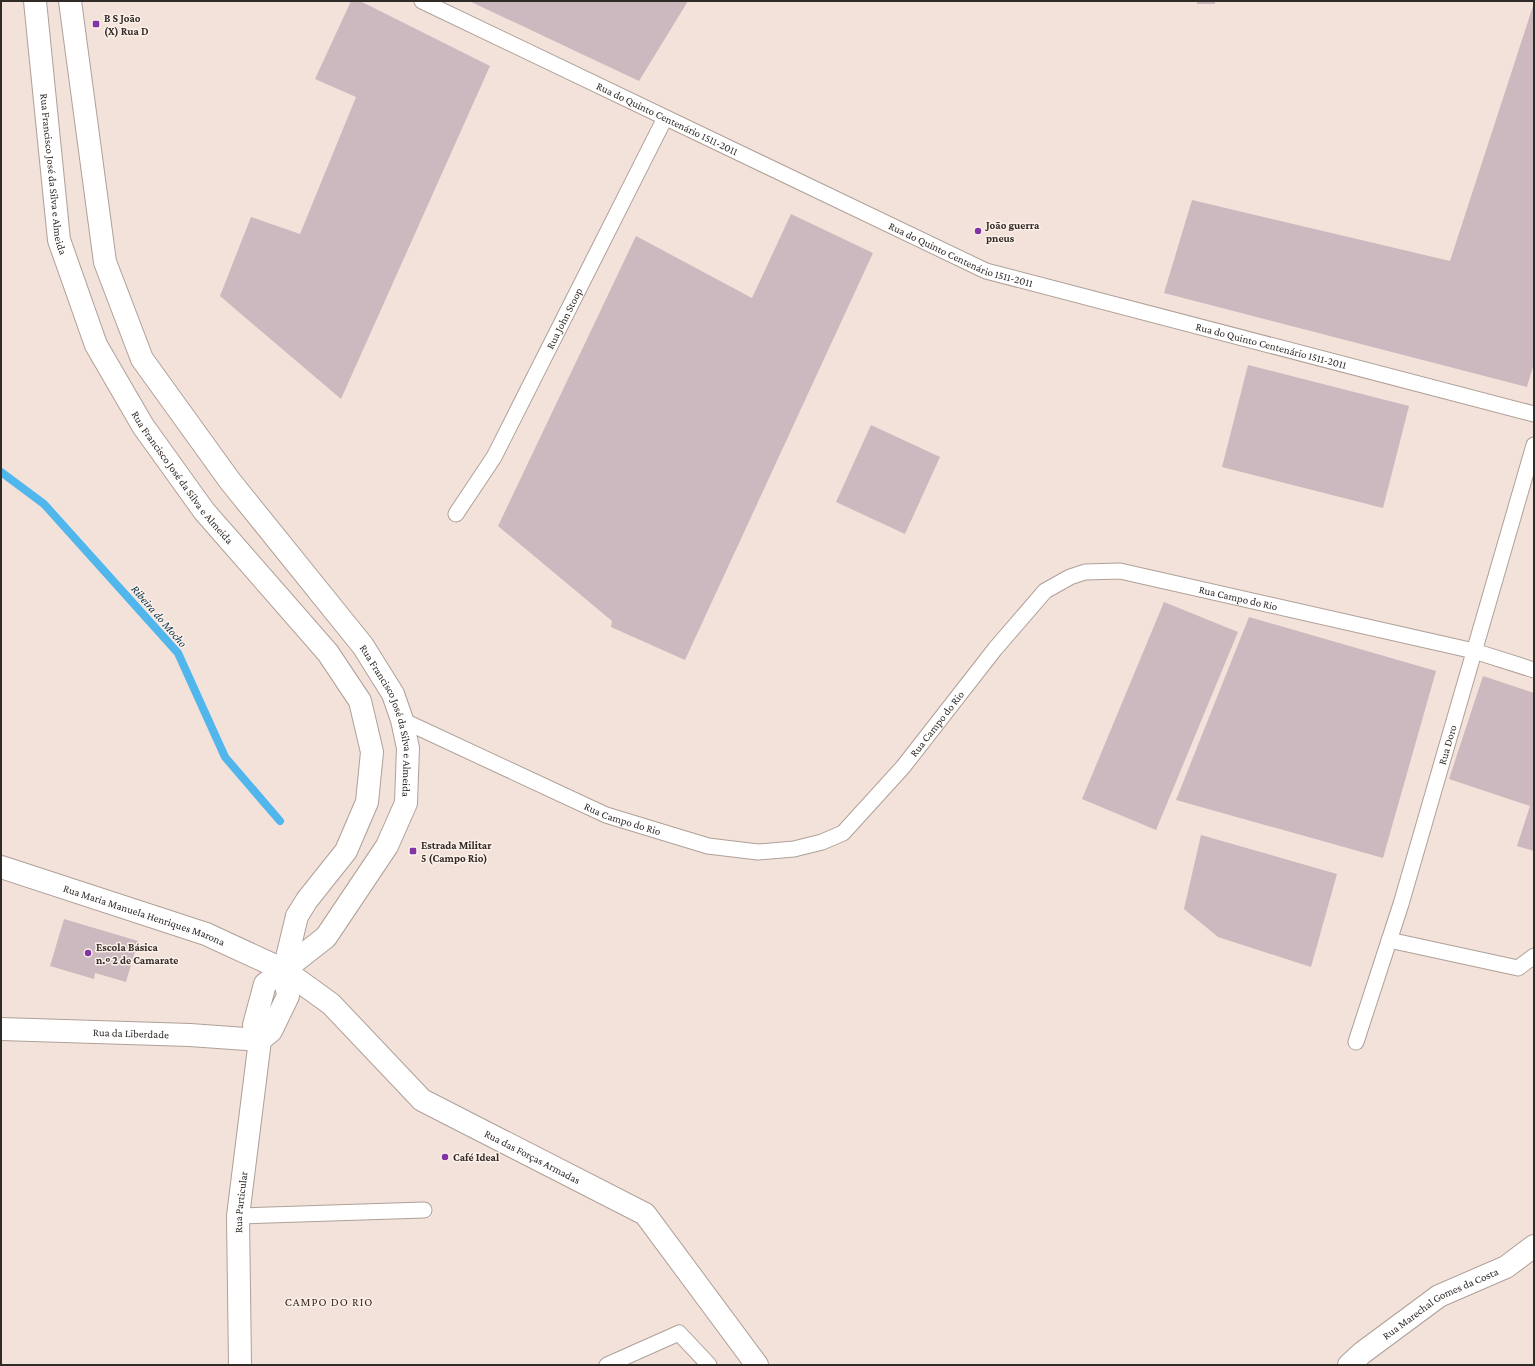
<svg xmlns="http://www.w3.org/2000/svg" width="1535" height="1366" font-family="'Crimson Pro',serif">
	<rect width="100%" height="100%" fill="#f2e2da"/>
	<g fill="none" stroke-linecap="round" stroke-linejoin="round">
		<path stroke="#51b6ec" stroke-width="8" d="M1,472L44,504L178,653L225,757L280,821"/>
	</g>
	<g fill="#cbb9bf">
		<path d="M351,1H360L490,66L341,399L220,296L251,217L300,234L356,97L315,79Z"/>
		<path d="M469,1H688L639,81Z"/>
		<rect x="1197" y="1" width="18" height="3"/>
		<path d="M1534,3V363L1527,387L1164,293L1192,200L1450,261Z"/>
		<path d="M791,214L873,253L685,660L611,627L612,621L498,526L636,236L752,298Z"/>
		<path d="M1248,365L1409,406L1383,508L1222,467Z"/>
		<path d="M871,425L940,457L905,534L836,502Z"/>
		<path d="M1164,602L1238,632L1156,830L1082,799Z"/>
		<path d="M1249,617L1436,671L1383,858L1176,800Z"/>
		<path d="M1483,676L1534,693V851L1517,846L1530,806L1449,779Z"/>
		<path d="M1201,835L1337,874L1311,967L1218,937L1184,909Z"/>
		<path d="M64,919L138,941L126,982L95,973L94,979L50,966Z"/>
	</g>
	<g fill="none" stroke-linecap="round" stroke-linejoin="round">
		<g stroke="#afa098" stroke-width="17">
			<g id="service">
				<path id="s1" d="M422,1L986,271L1534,414"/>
				<path id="s2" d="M456,514L494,457L665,118"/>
				<path id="s3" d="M402,720L606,815L708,846L758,852L794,849L822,842L843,833L903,767L995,649L1045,591L1070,577L1085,572L1120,571L1474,651L1534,670"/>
				<path d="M1389,940L1518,968L1534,956"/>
				<path id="s4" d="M1356,1042L1401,904L1534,445"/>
				<path d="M238,1216L424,1210"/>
				<path d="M607,1365L679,1333L709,1365"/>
			</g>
		</g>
		<g stroke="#afa098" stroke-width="24">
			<g id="minor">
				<path id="s5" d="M1,1029L190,1035L260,1040"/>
				<path id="s6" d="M240,1365L238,1216L260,1040L254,1025L265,984L284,970L288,996L271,1031L260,1040"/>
				<path id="s7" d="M1349,1365L1362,1353L1439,1296L1506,1267L1534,1246"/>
			</g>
		</g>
		<g stroke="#afa098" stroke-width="24">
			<g id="tertiary">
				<path id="s8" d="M35,1L59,240L96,345L143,426L204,511L328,653L360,701L372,752L367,802L346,851L307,900L297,916L284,970"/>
				<path id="s9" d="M70,1L105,262L142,359L230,481L363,646L393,694L402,720L408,748L406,803L387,846L326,937L284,970"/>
				<path id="s10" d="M1,867L206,934L284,970L331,1004L422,1100L645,1214L757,1365"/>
			</g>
		</g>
		<use href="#service" stroke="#fff" stroke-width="15"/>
		<use href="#minor" stroke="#fff" stroke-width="22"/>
		<use href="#tertiary" stroke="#fff" stroke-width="22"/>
	</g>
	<g fill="#8134a4" stroke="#fdf0e9" stroke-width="1.5">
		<rect x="92" y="20" width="8" height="8" rx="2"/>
		<circle cx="978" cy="231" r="4"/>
		<rect x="409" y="847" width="8" height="8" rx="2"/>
		<circle cx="88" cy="953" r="4"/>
		<circle cx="445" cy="1157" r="4"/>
	</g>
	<g text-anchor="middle" stroke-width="3" stroke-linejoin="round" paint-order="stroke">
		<g font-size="11" font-weight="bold" fill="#312b28" stroke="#fdf0e9" text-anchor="start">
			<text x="104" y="22">B S João<tspan x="104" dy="13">(X) Rua D</tspan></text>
			<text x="986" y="229">João guerra<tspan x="986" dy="13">pneus</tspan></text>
			<text x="421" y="849">Estrada Militar<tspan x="421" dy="13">5 (Campo Rio)</tspan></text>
			<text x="96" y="951">Escola Básica<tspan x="96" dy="13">n.º 2 de Camarate</tspan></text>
			<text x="453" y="1161">Café Ideal</text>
		</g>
		<g font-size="11" fill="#312b28" stroke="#fdf0e9">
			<text dy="4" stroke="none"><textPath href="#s1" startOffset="272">Rua do Quinto Centenário 1511-2011</textPath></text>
			<text dy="4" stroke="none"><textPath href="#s8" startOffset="174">Rua Francisco José da Silva e Almeida</textPath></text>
			<text dy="4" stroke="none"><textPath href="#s1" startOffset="596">Rua do Quinto Centenário 1511-2011</textPath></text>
			<text dy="4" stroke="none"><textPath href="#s2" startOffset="224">Rua John Stoop</textPath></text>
			<text dy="4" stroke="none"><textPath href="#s1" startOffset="920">Rua do Quinto Centenário 1511-2011</textPath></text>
			<text dy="4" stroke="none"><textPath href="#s8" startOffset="510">Rua Francisco José da Silva e Almeida</textPath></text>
			<text dy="4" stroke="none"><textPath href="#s3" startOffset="986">Rua Campo do Rio</textPath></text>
			<text dy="4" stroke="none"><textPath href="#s9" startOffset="810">Rua Francisco José da Silva e Almeida</textPath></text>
			<text dy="4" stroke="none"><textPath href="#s3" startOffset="614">Rua Campo do Rio</textPath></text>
			<text dy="4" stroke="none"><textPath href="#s4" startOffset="311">Rua Doro</textPath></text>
			<text dy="4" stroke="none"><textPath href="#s3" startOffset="242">Rua Campo do Rio</textPath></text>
			<text dy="4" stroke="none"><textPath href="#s10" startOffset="151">Rua Maria Manuela Henriques Marona</textPath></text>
			<text dy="4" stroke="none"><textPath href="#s5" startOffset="130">Rua da Liberdade</textPath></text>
			<text dy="4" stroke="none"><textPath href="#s10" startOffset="616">Rua das Forças Armadas</textPath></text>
			<text dy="4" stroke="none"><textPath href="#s6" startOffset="163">Rua Particular</textPath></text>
			<text dy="4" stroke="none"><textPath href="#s7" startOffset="111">Rua Marechal Gomes da Costa</textPath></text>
		</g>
		<g font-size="12" font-style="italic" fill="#09364c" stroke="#fdf0e9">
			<text transform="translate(159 616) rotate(49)" y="4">Ribeira do Mocho</text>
		</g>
		<g font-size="12" letter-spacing="1" fill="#372a24" stroke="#fdf0e9">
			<text x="329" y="1306">CAMPO DO RIO</text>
		</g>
	</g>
	<rect width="1535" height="1366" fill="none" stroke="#312b28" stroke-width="4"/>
</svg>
